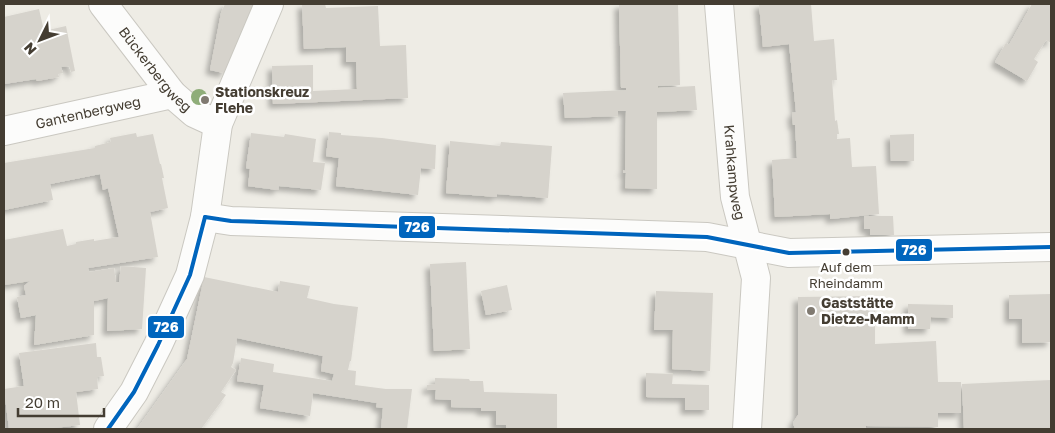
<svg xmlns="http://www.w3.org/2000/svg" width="1055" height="433" font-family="'Golos Text',sans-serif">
	<defs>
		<filter id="shadow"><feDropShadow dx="-4.5" dy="4.5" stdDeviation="2.5" flood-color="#0004"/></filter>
	</defs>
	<rect width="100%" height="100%" fill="#eeece5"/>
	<g fill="#d6d3cc" filter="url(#shadow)">
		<path d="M225,4H256L224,73L210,70L221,13Z"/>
		<path d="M302,4H325L326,8L378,6L380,46L406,45L408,98L273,104L272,66L313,65V91L357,89L356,62H346V47L304,49Z"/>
		<path d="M619,4H678L680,85L658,86V88L695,86L697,110L657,112V189L625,188L626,173H623V170L625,171L626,111H618V116L565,118L563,93L626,90V88H621Z"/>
		<path d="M759,4H811L814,41L834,39L837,80H832L835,121L837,120L839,134H837V139L850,138L852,167L876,166L879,214L830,219V214L775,217L772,160L797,158L795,125H793L792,113L796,112L789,44L763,47Z"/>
		<path d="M1032,4H1051V43L1046,40L1034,59L1038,62L1027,81L995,62L1006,43L1009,45Z"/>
		<path d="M39,9L44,31L66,26L75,71L71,72L69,66L61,67L63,73L58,74L59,77L37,81L36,79L4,84V17Z"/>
		<path d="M329,132L341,133V135L382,138L436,145L435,169L421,168L418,195L336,186L339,158L326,156Z"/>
		<path d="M136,133L137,137L153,134L160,164H161L164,178H162L168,208L150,212L158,257L88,268L89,272L114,268L116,282H119L121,266L146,268L142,329L107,331L108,298L94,301V335L34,345L36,315L21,318L17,297L26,295L24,286L30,281L4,285V240L63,229L67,246L76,244V242L94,239V241L119,237L118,233L108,188L103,190L100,174L50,184L53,200L4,210V163L95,148V146L111,142L110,138Z"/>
		<path d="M251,133L284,137L285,134L316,139L313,162L325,163L321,190L279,186L278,190L248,186L250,169L246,168Z"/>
		<path d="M914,134V161H891L890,135Z"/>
		<path d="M450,141L500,146L501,142L552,146L548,198L497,194V197L446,193Z"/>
		<path d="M864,216H893L894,235H870V229H864Z"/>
		<path d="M466,262L470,349L434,351L430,264Z"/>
		<path d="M204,277L278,292L280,281L310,286L307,298L334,304L358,307L351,361H350L348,370L356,371L355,385L386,389H412L407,429H381L383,408L376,407L377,403L313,393L310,416L260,408L264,385L237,381L241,358L274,364L273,372L332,381L334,374L321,371L323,356L237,338L233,363L231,367L236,370L221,392L226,395L201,429H137L187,359Z"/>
		<path d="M507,285L512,310L486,315L481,291Z"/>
		<path d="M656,291L713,293L710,371L672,369L673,330H654Z"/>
		<path d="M1051,294V342L1022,343V319H1009V295Z"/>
		<path d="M875,296V344L936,341L938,382H961V413H938V427L866,426V429H795L793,423L798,415V297Z"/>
		<path d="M908,304L953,305V318L931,317L930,329H908Z"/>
		<path d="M96,343L97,357H101L104,376L97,377L98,389L76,392L80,425L45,429H9L4,389L24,386L19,353Z"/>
		<path d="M646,373L673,374L672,384L709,385V410H685V398L646,397Z"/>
		<path d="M435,378L469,379L470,381H483L484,392L557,394V429H506V425H496V411H481V408L451,407V400L435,399L436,390H427V385L435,384Z"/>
		<path d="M1051,380V429H964L962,384Z"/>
	</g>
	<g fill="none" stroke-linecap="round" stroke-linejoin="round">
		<g stroke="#cac8c1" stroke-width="30">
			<g id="minor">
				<path id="s1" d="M103,4L172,94L194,113L218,124"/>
				<path id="s2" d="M719,4L735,197L756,278L747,429"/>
				<path id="s3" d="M4,131L172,94"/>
				<path d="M205,217L231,221L707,237L789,253L1051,247"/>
				<path d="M108,429L134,392L158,345L190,275L205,217L218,124L269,4"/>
			</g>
		</g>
		<use href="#minor" stroke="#fcfcfb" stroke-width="28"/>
		<g stroke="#fff" stroke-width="8">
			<g id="bus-1">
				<path d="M205,217L231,221L707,237L789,253L1051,247"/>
				<path d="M108,429L134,392L158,345L190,275L205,217"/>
			</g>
		</g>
		<use href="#bus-1" stroke="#0065bd" stroke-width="4"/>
	</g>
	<circle fill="#8fad79" cx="199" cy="97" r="8"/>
	<g fill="#807a71" stroke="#fff" stroke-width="2">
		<circle cx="205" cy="100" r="5"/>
		<circle cx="811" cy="311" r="5"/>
	</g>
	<circle fill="#443d32" stroke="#fff" stroke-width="2" cx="846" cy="252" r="4.5"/>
	<g text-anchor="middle" stroke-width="5" stroke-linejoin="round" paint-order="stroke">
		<g font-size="13" fill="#443d32" stroke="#fff">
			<text x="846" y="272">Auf dem<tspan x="846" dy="16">Rheindamm</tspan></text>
		</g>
		<g font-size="14" fill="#443d32" stroke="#fff">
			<text dy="5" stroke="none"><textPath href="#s1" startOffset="84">Bückerbergweg</textPath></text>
			<text dy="5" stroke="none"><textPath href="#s3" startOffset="86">Gantenbergweg</textPath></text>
			<text dy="5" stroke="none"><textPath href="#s2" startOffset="169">Krahkampweg</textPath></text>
		</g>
		<g font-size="14" font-weight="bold" fill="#443d32" stroke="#fff" text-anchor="start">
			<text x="215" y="97">Stationskreuz<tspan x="215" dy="16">Flehe</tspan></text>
			<text x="821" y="308">Gaststätte<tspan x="821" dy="16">Dietze-Mamm</tspan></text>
		</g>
	</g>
	<g stroke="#fff" stroke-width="2">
		<rect x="398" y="215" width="38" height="24" rx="5" fill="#0065bd"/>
		<rect x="895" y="238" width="38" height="24" rx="5" fill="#0065bd"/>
		<rect x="147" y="315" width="38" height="24" rx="5" fill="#0065bd"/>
	</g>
	<g font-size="14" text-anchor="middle" font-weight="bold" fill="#fff">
		<text x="417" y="232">726</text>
		<text x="914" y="255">726</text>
		<text x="166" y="332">726</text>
	</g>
	<rect width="1055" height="433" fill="none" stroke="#443d32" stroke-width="10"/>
	<g transform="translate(40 40) rotate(228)" stroke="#ffffff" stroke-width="4" paint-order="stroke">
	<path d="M0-4L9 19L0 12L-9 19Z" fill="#443d32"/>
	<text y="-8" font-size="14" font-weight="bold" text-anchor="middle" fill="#443d32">N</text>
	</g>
	<path d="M18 408v8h86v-8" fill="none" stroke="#443d32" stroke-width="2.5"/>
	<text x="25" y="408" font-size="15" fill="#443d32" stroke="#ffffff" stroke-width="4" paint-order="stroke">20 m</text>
</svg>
